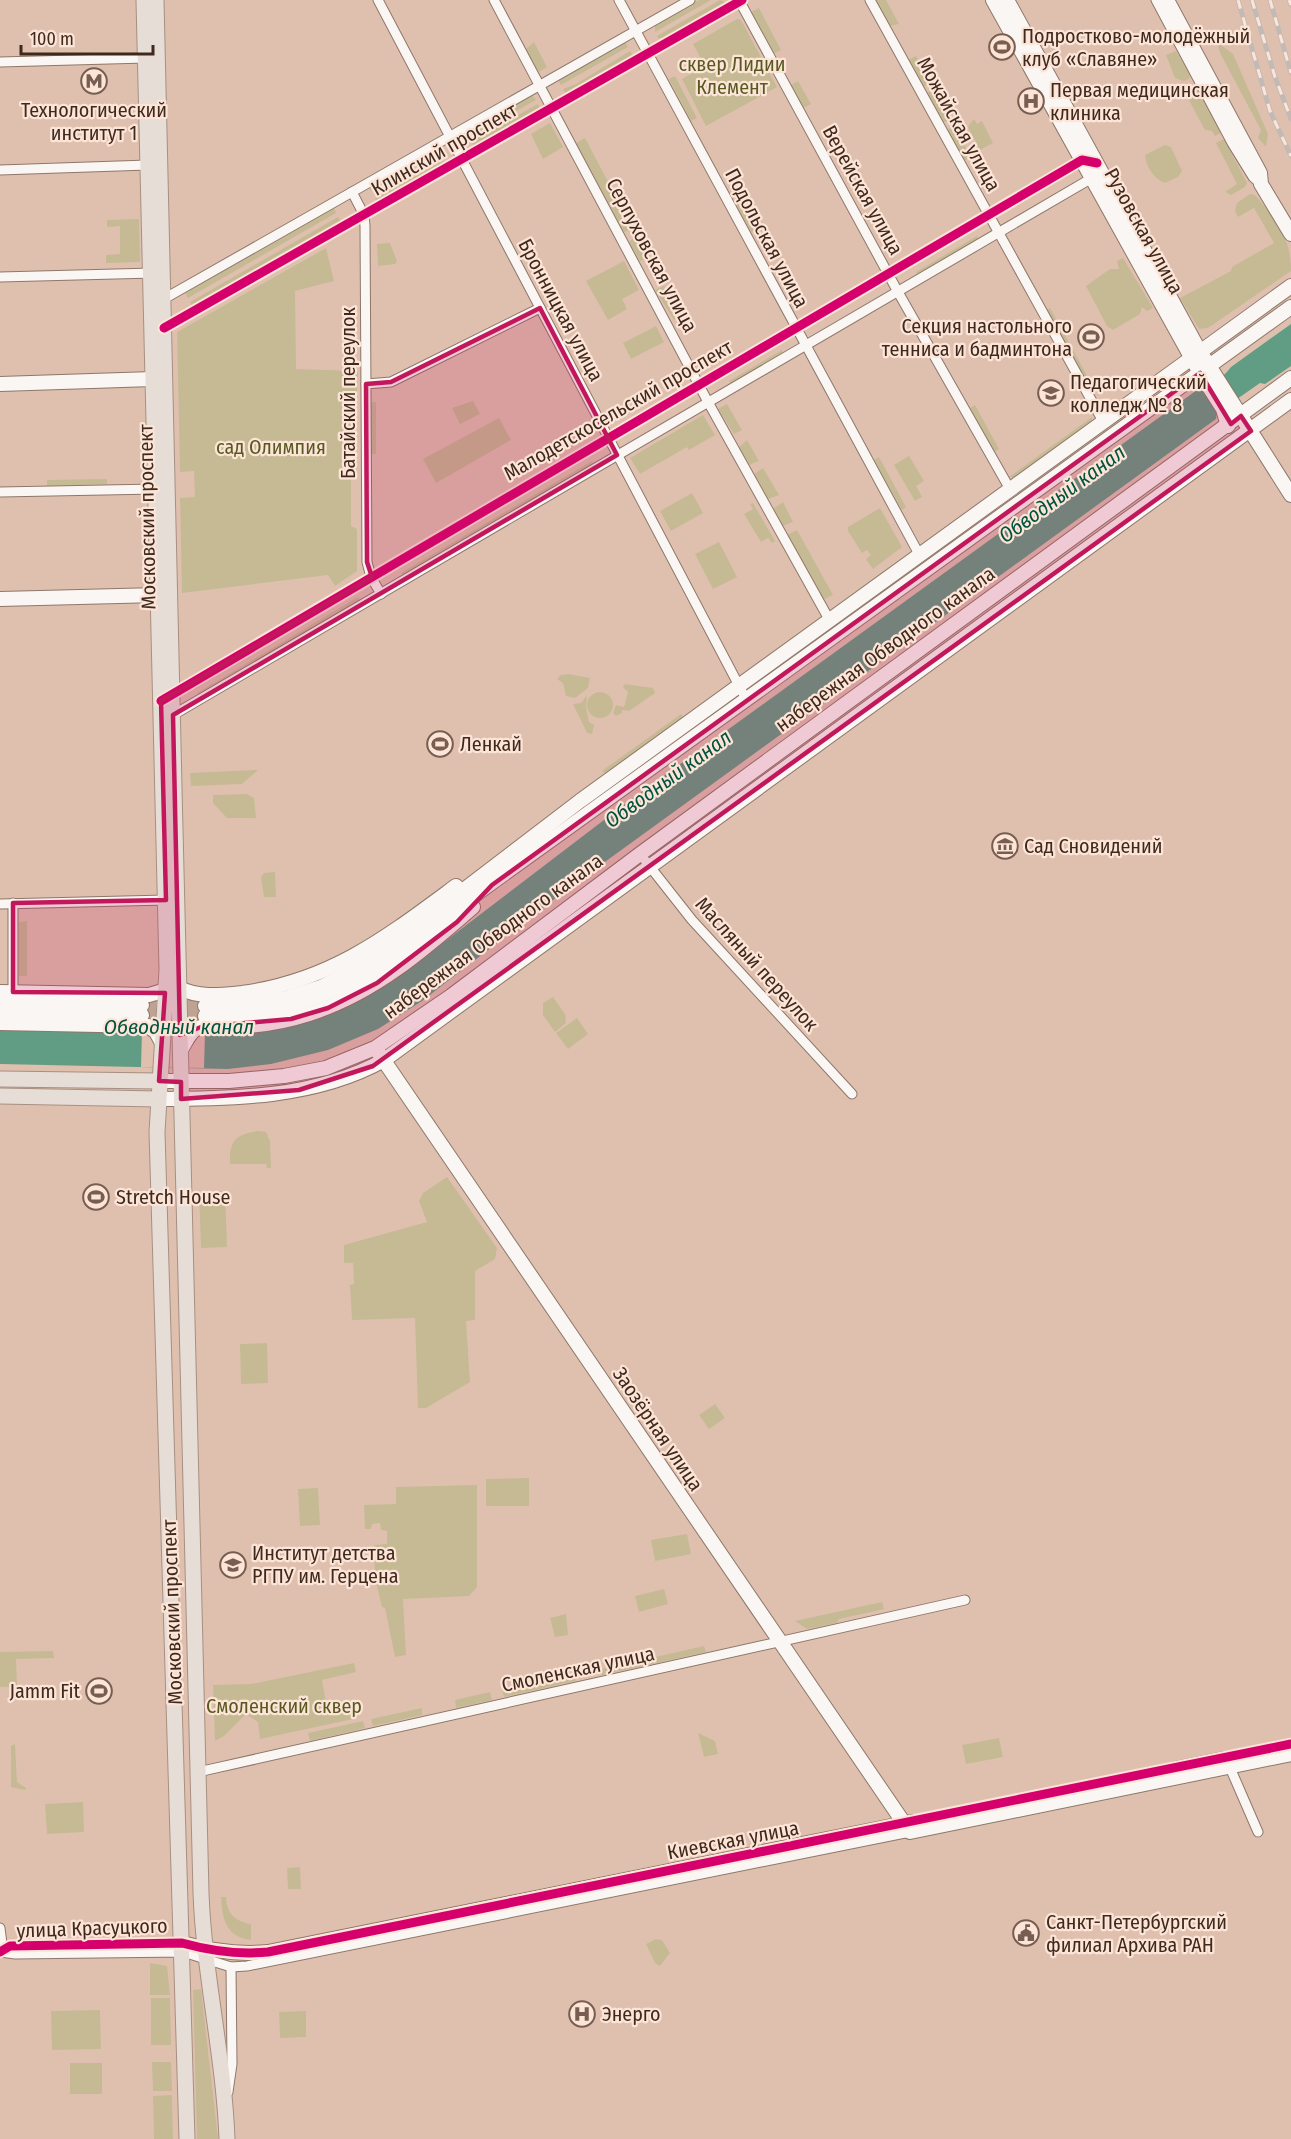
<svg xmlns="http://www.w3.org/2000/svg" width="1291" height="2139" font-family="'Fira Sans Condensed',sans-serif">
	<rect width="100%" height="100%" fill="#dfc0af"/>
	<g fill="#c6ba94">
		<path d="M699,0H711L655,32V25Z"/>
		<path d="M720,0L727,3L664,39L658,38L657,36Z"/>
		<path d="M875,0H886L899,24L889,26Z"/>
		<path d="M759,8L781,50L773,54L751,12Z"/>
		<path d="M737,19L741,20L777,87L706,126L682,79L700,68V57L693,44Z"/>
		<path d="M534,42L547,67L539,72L526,49Z"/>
		<path d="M625,42L628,47L561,85L558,80Z"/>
		<path d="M1217,42L1233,54L1268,134L1266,147L1258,138L1261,130L1220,53Z"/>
		<path d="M630,51L633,56L566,94L563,89L576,84Z"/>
		<path d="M1176,51L1190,75L1189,79L1184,81L1175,78L1166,55Z"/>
		<path d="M916,56L931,83L923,87L908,60Z"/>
		<path d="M675,76L697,118L691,121L669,79Z"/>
		<path d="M798,81L811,104L803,108L791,85Z"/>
		<path d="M1197,87L1221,133L1215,136L1212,131L1205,130L1185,93Z"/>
		<path d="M934,89L950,119L943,123L927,93Z"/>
		<path d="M532,95L536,100L469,137L466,132Z"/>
		<path d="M538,104L540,109L475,147L471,141Z"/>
		<path d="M974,119L977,124L982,121L993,143L980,150L968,127Z"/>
		<path d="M550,123L563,147L543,159L531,134Z"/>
		<path d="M954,126L971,157L964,161L947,130Z"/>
		<path d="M585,138L633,229L624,232L576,143Z"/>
		<path d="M1224,139L1247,183L1245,187L1231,195L1225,192L1237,184L1216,143Z"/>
		<path d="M1165,145L1171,147L1182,171L1178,177L1165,183C1154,179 1146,167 1145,155Z"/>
		<path d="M436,149L438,153L371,191L369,188Z"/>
		<path d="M442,161L444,164L377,202L375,199Z"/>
		<path d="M1250,194L1255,195C1277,221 1291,237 1291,271L1208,328L1199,329L1180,298L1231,271L1232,267L1274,243L1254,208L1238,217L1235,211L1237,203Z"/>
		<path d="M741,200L757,229L751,232L735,203Z"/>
		<path d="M334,208L336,213L188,298L185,293Z"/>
		<path d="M338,217L341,222L193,307L190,302Z"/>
		<path d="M139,219L140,262L106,263V255L120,254V226L107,227V220Z"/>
		<path d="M637,235L649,258L640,261L629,242Z"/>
		<path d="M977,236L979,239L918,275L916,272Z"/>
		<path d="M390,243L397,261L395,264L378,266L377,244Z"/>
		<path d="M326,248L334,281L295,291L296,369L358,371L357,393L351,394V526L357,529V571L335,586L328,575L182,593L180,498L195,497L194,471L180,472L177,332Z"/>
		<path d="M1123,258L1153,308L1147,311L1142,307L1140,314L1113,330L1107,326L1086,286L1110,269H1119L1117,261Z"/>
		<path d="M624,261L639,290L622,299L627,309L608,320L586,281Z"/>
		<path d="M664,286L680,316L674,320L655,290Z"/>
		<path d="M1050,308L1095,390L1090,391L1046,310Z"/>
		<path d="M656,326L664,342L631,359L623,343Z"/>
		<path d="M782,350L783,353L731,384L729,381Z"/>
		<path d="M473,401L480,414L460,424L452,408Z"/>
		<rect x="371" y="402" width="5" height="52"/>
		<path d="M727,404L742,430L734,434L718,409Z"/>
		<path d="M975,405L999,449L994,452L970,408Z"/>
		<path d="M703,415L715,435L689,450L687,447L640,474L630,458Z"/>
		<path d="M1092,417V422L1017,478L1009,477Z"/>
		<path d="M499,418L511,440L436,483L423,459Z"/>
		<path d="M747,440L759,461L749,465L739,447Z"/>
		<path d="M588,454L589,457L399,569L397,567Z"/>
		<path d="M909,456L924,481L916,486L922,497L915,501L894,465Z"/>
		<path d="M879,457L906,507L902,510L874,460Z"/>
		<path d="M592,461L593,464L403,575L401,573Z"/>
		<path d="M763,468L779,495L768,499L754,474Z"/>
		<path d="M107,479V484L47,486V480Z"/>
		<path d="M692,493L703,513L671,531L660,511Z"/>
		<path d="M783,502L793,522L783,526L773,509Z"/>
		<path d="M753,503L775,541L772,543L768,538L761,542L744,514L753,509L750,504Z"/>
		<path d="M880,508L902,547L873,569L866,559L871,555L867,550L862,553L848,531V527Z"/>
		<path d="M797,530L833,595L823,600L787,535Z"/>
		<path d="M719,542L737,577L713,589L695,554Z"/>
		<path d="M355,592L356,594L195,689L194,687Z"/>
		<path d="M358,597L360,600L199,695L197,693Z"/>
		<path d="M568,674L590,678L588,688L575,698L566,696L563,683L557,679L561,675Z"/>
		<path d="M625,684L653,688L655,693L629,711L622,710V713L616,716L613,713L616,705L624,707L628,692L623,687Z"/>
		<circle cx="600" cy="705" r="13"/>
		<path d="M587,695L586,707L589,722L594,725L592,734L587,733L573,704L581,703Z"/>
		<path d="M681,714L684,718L605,774L602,771Z"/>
		<path d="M258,770L242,784L191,786L190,773Z"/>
		<path d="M247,794L254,798L256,818H227L213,803V795Z"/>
		<path d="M275,872L276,897H264L261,877L264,873Z"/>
		<path d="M27,921V976H19V922Z"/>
		<path d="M553,997L565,1014L566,1023L555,1032L543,1015V1003Z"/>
		<path d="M577,1018L588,1034L568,1049L556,1033Z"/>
		<path d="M259,1131L266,1132L270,1141L271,1168H267L266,1164H230C229,1140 236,1134 259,1131Z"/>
		<path d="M447,1177L497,1248L495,1259L475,1271V1320L466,1321L470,1382L426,1408H418L415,1318L352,1320L350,1285L354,1284L353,1263H344V1245L427,1222L419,1201L423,1193Z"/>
		<path d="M225,1191L227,1247L201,1248L199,1192Z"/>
		<path d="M267,1343L268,1383L241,1384L240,1344Z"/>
		<path d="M715,1404L725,1418L709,1429L699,1415Z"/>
		<path d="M529,1478V1506H486V1479Z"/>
		<path d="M477,1485V1587L469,1596L403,1599L406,1655L395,1657L385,1608L382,1607L375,1578L374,1545L387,1544V1531L381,1530L380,1523L372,1524L371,1529H365L364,1505L396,1504V1487Z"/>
		<path d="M318,1488L320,1525L300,1526L298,1489Z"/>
		<path d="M687,1534L691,1554L655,1561L651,1540Z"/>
		<path d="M664,1589L668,1604L639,1612L635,1596Z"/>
		<path d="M882,1602L884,1609L839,1619L837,1623L807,1629L795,1621Z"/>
		<path d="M566,1614L568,1635L555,1637L550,1618Z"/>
		<path d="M704,1646L706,1652L602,1675L598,1670Z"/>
		<path d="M53,1651L54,1658L16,1659L17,1687H0V1652Z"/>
		<path d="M354,1663L356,1672L322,1680L326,1702C338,1704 352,1705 358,1718L260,1739L258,1722L246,1714L224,1736L215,1741L213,1685L251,1684Z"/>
		<path d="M572,1674L576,1681L504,1697L502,1690Z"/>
		<path d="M490,1692L492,1700L456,1708L455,1700Z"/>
		<path d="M422,1708V1715L373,1726L371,1719Z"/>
		<path d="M363,1721L365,1728L310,1741L308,1733Z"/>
		<path d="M698,1733L715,1741L718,1754L704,1757Z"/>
		<path d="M999,1738L1003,1757L966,1764L962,1745Z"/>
		<path d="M15,1744L17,1782L26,1788L25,1790L11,1787V1746Z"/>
		<path d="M83,1802L84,1832L47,1834L45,1804Z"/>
		<path d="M300,1867L301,1889H288L287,1868Z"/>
		<path d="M221,1897H226C227,1913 234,1921 251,1924V1940C226,1937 222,1919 221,1897Z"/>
		<path d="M656,1939L662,1940L670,1953L660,1966L655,1963L646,1944Z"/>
		<path d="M150,1963L167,1966L170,1995H150Z"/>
		<path d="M201,1989L216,2121L218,2139H197L193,1990Z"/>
		<path d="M151,1998H170L171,2045H151Z"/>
		<path d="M100,2010L101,2049L52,2050L51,2011Z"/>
		<path d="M306,2011V2037L280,2038L279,2012Z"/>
		<path d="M152,2062H171L172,2091H153Z"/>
		<rect x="70" y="2063" width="32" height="31"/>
		<path d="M172,2095L173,2139H154L153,2096Z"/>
	</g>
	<path fill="#619d84" d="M1291,324V366L1265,384L1260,383L1217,413L1216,419L562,893L422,1001L378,1029L328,1050L271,1064L228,1069L0,1064V1029L236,1033L330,1013L365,998L414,965L621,807L1197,390C1209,391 1225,375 1231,367Z"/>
	<path fill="#dfc0af" d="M142,1032L205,1033L204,1068L141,1067Z"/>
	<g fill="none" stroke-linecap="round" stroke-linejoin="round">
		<g stroke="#bfa292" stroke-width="14" stroke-dasharray="14 7" stroke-linecap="butt">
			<path d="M142,1005L205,1006"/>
			<path d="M142,1015L205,1016"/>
		</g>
		<g stroke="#8e776a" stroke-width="11">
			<g id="street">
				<path d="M378,0L746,699"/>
				<path d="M494,0L708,402L830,621"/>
				<path d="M619,0L920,556"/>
				<path d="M739,0L898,292L1011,491"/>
				<path d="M870,0L1104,423"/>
				<path d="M1156,0L1232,143L1253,177L1261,184"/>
				<path d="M0,62L146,58"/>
				<path d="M0,170L148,165"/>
				<path d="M352,192L364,215L365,226L367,562L371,577L381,594"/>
				<path d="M0,277L154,273"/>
				<path d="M162,300L690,0"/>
				<path d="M164,328L742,0"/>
				<path d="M366,384L391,382L540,308"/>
				<path d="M0,492L156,489"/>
				<path d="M171,695L1082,160L1085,161"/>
				<path d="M173,715L1092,178L1093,174"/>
				<path d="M640,854L692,920L852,1094"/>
				<path d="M0,904L166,900"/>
				<path d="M13,992V903"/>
				<path d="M1228,1763L1258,1832"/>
				<path d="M198,1772L965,1600"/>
				<path d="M0,1928L3,1951"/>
				<path d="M3,1951L10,1946L182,1943"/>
				<path d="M0,1952L15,1954L183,1952L231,1967L247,1966L910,1832"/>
				<path d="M228,2092L232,2064L231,1967"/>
			</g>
		</g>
		<g stroke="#8e776a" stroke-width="16">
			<g id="secondary">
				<path d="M993,0L1200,373L1223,409L1228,426"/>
				<path d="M1007,0L1199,350L1291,495"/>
				<path d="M1167,0L1260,173L1261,184L1291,234"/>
				<path d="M0,384L153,379"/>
				<path d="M0,599L159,595"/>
				<path d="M179,988C199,998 221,995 242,993C331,981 387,937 456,886"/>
				<path d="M0,992L149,995L166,990"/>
				<path d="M0,1002L142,1005"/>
				<path d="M205,1006L252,1003L286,998L321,987L368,963L580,801L1291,286"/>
				<path d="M0,1012L142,1015"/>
				<path d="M205,1016C326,1015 386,966 476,894L1291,307"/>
				<path d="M0,1023L148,1026L156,1032L162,1043"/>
				<path d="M180,1051C185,1044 189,1033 196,1029C203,1024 215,1027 223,1027C253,1027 281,1023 309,1014C373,994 424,950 473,907"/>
				<path d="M378,1052L910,1832L1291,1754"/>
				<path d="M159,1081H229L284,1076L326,1068L375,1048L451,996L640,854L1291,378"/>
				<path d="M158,1099C233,1099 316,1098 384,1060L1291,400"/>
				<path d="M1175,1769L1224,1759"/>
				<path d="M182,1943C211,1951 238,1955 268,1952L912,1822"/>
			</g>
		</g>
		<g stroke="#a78f81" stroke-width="17">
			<g id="primary">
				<path d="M144,0L167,970L157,1132L187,2139"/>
				<path d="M156,0C173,631 181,1262 201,1893C204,1975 224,2057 227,2139"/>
				<path d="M0,1079L159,1081"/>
				<path d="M0,1096L158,1099"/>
			</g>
		</g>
		<use href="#street" stroke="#faf6f3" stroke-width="9"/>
		<use href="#secondary" stroke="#faf6f3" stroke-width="14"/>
		<use href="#primary" stroke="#e7ddd7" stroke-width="15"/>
		<g stroke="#c3bab6" stroke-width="5">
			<g id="rail">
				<path d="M1238,0L1270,111L1291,156"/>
				<path d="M1252,0L1275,77L1291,119"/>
				<path d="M1270,0L1291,73"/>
				<path d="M1289,0L1291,5"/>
			</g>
		</g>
		<use href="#rail" stroke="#fce4d7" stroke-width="3" stroke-dasharray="9" stroke-linecap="butt"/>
		<g stroke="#fce4d7" stroke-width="13">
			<g id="cycleway">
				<path d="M164,328L742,0"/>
				<path d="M161,701L1082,160L1097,163"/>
				<path d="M0,1952L10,1946L182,1943C211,1951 238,1955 268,1952L1291,1744"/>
			</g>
		</g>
		<use href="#cycleway" stroke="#d6006c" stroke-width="9"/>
	</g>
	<path fill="#c2185b" fill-opacity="0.2" stroke="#c2185b" stroke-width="4.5" stroke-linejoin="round" d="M540,308L617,455L173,715L180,1035L201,1027L291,1019L328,1008L377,983L457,922L492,885L1200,373L1231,424L1241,416L1251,431L373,1066L299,1090L181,1099V1082L159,1081L165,993L13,992V903L166,900L161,701L372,577L367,562L366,384L391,382Z"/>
	<defs>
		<g id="stadium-ring" transform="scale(1.35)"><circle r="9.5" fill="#fce4d7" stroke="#775e50" stroke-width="1.5"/><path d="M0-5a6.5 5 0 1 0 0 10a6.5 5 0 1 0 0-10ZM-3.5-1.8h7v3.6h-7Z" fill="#775e50"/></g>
		<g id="metro-ring" transform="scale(1.35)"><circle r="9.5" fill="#fce4d7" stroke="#775e50" stroke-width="1.5"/><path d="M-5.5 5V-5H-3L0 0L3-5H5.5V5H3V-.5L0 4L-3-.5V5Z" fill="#775e50"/></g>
		<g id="hospital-ring" transform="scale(1.35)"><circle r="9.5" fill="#fce4d7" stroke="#775e50" stroke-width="1.5"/><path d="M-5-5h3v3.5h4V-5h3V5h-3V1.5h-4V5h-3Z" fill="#775e50"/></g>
		<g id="university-ring" transform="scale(1.35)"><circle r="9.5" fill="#fce4d7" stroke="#775e50" stroke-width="1.5"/><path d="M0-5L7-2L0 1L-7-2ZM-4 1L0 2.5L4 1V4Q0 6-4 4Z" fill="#775e50"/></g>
		<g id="museum-ring" transform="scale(1.35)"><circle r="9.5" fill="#fce4d7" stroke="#775e50" stroke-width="1.5"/><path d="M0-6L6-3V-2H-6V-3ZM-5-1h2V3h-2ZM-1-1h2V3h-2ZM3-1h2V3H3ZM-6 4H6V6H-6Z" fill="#775e50"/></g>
		<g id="civic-ring" transform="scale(1.35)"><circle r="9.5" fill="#fce4d7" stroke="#775e50" stroke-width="1.5"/><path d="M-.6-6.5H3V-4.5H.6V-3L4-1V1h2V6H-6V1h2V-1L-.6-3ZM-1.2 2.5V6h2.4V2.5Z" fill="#775e50"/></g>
	</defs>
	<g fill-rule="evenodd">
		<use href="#stadium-ring" x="1002" y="47"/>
		<use href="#metro-ring" x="94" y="81"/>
		<use href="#hospital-ring" x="1031" y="101"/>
		<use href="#stadium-ring" x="1091" y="337"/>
		<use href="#university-ring" x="1051" y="393"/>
		<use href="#stadium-ring" x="440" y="744"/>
		<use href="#museum-ring" x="1005" y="846"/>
		<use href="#stadium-ring" x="96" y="1197"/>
		<use href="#university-ring" x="233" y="1565"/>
		<use href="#stadium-ring" x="99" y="1691"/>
		<use href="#civic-ring" x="1026" y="1933"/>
		<use href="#hospital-ring" x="582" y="2014"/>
	</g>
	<g text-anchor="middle" stroke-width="4.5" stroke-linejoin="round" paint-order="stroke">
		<g font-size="20" fill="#3f291d" stroke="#fce4d7" text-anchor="start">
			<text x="1022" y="43">Подростково-молодёжный<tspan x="1022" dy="23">клуб «Славяне»</tspan></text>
			<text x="1050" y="97">Первая медицинская<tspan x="1050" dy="23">клиника</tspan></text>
			<text x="94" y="117" text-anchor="middle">Технологический<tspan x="94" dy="23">институт 1</tspan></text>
			<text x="1072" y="333" text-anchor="end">Секция настольного<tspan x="1072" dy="23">тенниса и бадминтона</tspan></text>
			<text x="1070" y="389">Педагогический<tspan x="1070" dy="23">колледж № 8</tspan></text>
			<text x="460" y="751">Ленкай</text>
			<text x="1024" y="853">Сад Сновидений</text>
			<text x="116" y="1204">Stretch House</text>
			<text x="252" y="1560">Институт детства<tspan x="252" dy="23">РГПУ им. Герцена</tspan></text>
			<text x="80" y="1698" text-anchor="end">Jamm Fit</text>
			<text x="1046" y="1929">Санкт-Петербургский<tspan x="1046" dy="23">филиал Архива РАН</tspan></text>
			<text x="602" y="2021">Энерго</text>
		</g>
		<g font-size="20" fill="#575920" stroke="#fce4d7">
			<text x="732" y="71">сквер Лидии<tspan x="732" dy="23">Клемент</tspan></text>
			<text x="271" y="454">сад Олимпия</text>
			<text x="284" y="1713">Смоленский сквер</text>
		</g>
		<g font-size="20" fill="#3f291d" stroke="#fce4d7">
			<text transform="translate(959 124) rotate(61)" y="7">Можайская улица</text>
			<text transform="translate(444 149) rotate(-30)" y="7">Клинский проспект</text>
			<text transform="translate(863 190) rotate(61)" y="7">Верейская улица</text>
			<text transform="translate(1144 231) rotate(61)" y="7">Рузовская улица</text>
			<text transform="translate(767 238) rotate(62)" y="7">Подольская улица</text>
			<text transform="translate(652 255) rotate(62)" y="7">Серпуховская улица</text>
			<text transform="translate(561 310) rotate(62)" y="7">Бронницкая улица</text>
			<text transform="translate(348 393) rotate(-90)" y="7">Батайский переулок</text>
			<text transform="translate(618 410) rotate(-30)" y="7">Малодетскосельский проспект</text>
			<text transform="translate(147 517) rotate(-91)" y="7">Московский проспект</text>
			<text transform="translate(885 649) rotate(-36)" y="7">набережная Обводного канала</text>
			<text transform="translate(493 936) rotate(-36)" y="7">набережная Обводного канала</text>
			<text transform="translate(757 964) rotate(48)" y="7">Масляный переулок</text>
			<text transform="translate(658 1429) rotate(56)" y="7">Заозёрная улица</text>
			<text transform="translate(172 1612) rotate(-92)" y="7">Московский проспект</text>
			<text transform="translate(578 1669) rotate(-12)" y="7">Смоленская улица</text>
			<text transform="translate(733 1840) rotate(-11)" y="7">Киевская улица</text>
			<text transform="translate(92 1928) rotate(-2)" y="7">улица Красуцкого</text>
		</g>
		<g font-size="21" font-style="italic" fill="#00533f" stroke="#fce4d7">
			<text transform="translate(1062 494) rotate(-36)" y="7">Обводный канал</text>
			<text transform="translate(668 779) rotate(-36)" y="7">Обводный канал</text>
			<text x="179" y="1034">Обводный канал</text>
		</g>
	</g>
	<path d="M21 45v9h132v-9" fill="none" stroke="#3f291d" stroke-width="3"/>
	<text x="30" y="45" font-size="18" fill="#3f291d" stroke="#fce4d7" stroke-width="4.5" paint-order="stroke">100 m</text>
</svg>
